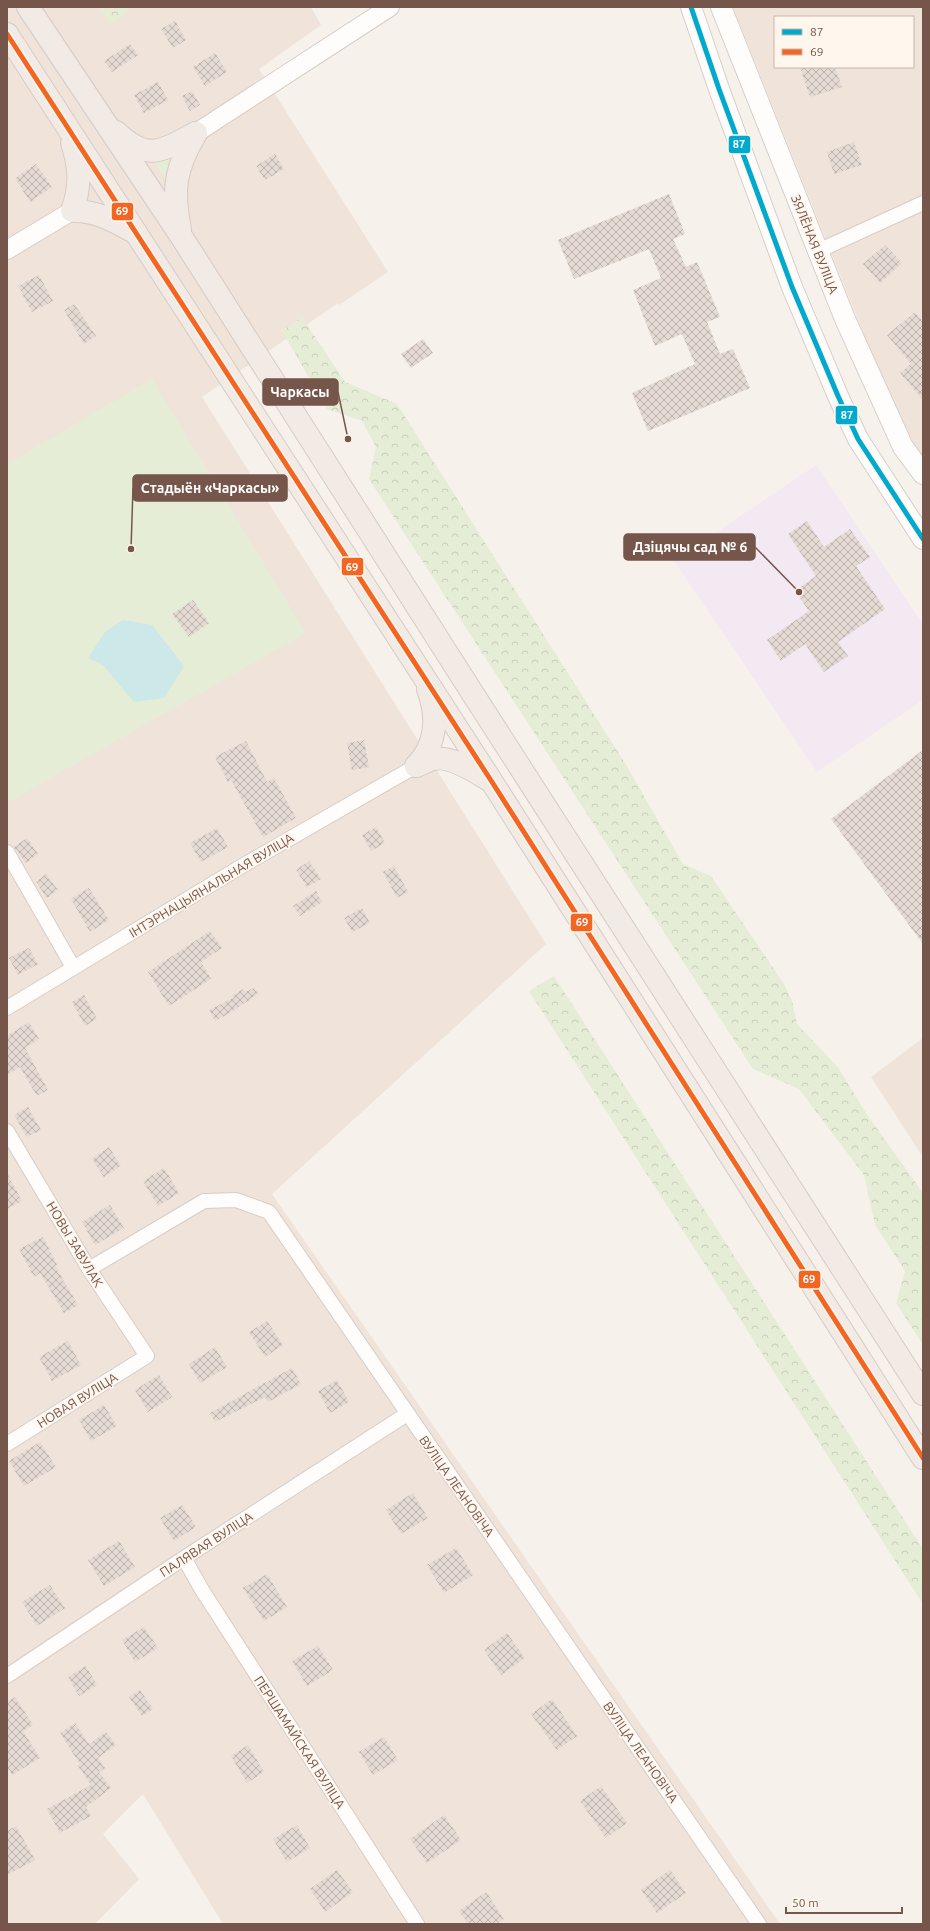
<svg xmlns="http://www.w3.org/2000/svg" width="930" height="1931" font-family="Ubuntu,sans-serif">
	<defs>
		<pattern id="forest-crowns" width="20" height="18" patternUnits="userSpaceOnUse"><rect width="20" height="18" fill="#e5edd6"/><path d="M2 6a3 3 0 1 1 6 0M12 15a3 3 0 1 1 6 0" fill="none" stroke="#c8cdb9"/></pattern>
		<pattern id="building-cross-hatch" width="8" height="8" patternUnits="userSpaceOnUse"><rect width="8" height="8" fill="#e4d9d3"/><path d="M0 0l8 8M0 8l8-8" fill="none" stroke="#bdb3ad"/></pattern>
	</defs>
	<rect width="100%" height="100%" fill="#f7f1eb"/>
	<g fill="#f0e3d9" fill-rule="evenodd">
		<path d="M7,7H311L321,25L259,69L388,272L339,305L338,303L202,397L546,944L272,1194L780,1924H223L143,1794L103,1834L139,1879L95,1924H7Z"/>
		<path d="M733,7H923V462L906,440ZM775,17H913V67H775Z"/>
		<path d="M923,1038V1157L871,1077Z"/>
	</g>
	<path fill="#f3e9f3" d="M816,465L923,624V700L817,772L674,561Z"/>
	<g fill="#e5edd6">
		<path d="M177,153L167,183L154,158Z"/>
		<path d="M152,379L306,633L7,803V464Z"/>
	</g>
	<g fill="url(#forest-crowns)">
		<path d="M98,7H130L123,16L110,24Z"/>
		<path d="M302,317L345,382L397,404L625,763L683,864L711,876L784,984L792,1001L797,1024L838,1067L866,1113L923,1193V1345L896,1303L905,1271L875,1225L864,1175L799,1089L753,1069L369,479L376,447L362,421L327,409L282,331Z"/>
		<path d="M554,976L923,1549V1604L529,991Z"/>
	</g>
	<path fill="#cde8e8" d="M123,620L152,625L184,666L164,698L134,702L103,665L88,658L105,632Z"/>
	<g fill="url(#building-cross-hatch)">
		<path d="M175,21L186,40L173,48L161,29Z"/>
		<path d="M130,44L138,55L112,72L104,61Z"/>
		<path d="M215,53L227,72L205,86L193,67Z"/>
		<path d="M800,67H835L842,87L810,97Z"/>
		<path d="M158,82L168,100L144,113L134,95Z"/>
		<path d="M192,91L200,105L190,111L182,96Z"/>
		<path d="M854,142L862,165L834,174L827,152Z"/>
		<path d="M275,154L284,169L265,180L256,166Z"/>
		<path d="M36,164L52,187L30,202L15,178Z"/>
		<path d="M669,194L685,234L673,239L686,267L697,262L720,317L707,322L720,354L733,349L750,388L648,431L632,393L695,364L682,334L655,346L633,290L661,278L649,249L574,279L558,240Z"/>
		<path d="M885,245L902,263L880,283L863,264Z"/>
		<path d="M39,275L53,301L32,312L18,286Z"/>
		<path d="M74,304L96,336L84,344L64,310Z"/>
		<path d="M915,312L923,322V400L900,373L911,364L887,335Z"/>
		<path d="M423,339L433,353L411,368L401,354Z"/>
		<path d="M807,521L824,547L850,529L870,557L856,566L885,609L838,642L848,656L824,672L805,644L781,661L767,640L809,611L795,591L816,576L788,534Z"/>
		<path d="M193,600L209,623L189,637L172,614Z"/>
		<path d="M364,740L369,767L352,770L347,743Z"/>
		<path d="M246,741L267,782L274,778L296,818L263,837L231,780L228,782L215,757Z"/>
		<path d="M923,750V944L831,819Z"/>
		<path d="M376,827L385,843L371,851L362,835Z"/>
		<path d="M217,828L228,847L201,862L190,843Z"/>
		<path d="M27,838L38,854L26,863L14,847Z"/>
		<path d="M309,861L321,879L307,887L296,870Z"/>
		<path d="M394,866L408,892L397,898L383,872Z"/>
		<path d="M46,874L58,890L47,898L36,882Z"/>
		<path d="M89,888L109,920L90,932L71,899Z"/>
		<path d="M316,891L322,902L300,916L293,906Z"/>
		<path d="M362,908L370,923L352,932L344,918Z"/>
		<path d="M210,931L222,948L201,962L211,979L169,1006L148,972Z"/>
		<path d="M29,948L38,964L18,975L9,958Z"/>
		<path d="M254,988L258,994L230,1013L215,1021L209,1010L233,998L232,996L243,989L245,992Z"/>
		<path d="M84,995L97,1019L85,1026L72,1002Z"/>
		<path d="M29,1022L39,1039L25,1048L48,1090L37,1096L20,1067L7,1075V1036Z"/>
		<path d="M28,1107L41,1130L27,1137L14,1115Z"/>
		<path d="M109,1147L121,1166L104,1177L92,1159Z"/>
		<path d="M164,1168L179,1193L158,1206L143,1181Z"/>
		<path d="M7,1173L22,1201L7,1209Z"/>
		<path d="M110,1205L124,1228L95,1245L82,1222Z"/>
		<path d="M43,1237L57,1265L55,1266L78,1305L64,1313L40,1273L34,1277L19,1249Z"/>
		<path d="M267,1321L283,1345L265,1357L249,1332Z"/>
		<path d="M68,1341L81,1365L52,1381L39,1357Z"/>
		<path d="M215,1347L227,1367L200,1383L189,1364Z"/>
		<path d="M292,1368L301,1384L268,1402L265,1397L215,1422L210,1413Z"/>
		<path d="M159,1375L172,1397L148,1412L135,1390Z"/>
		<path d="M337,1380L349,1402L330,1413L318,1391Z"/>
		<path d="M104,1405L117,1426L91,1441L79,1420Z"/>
		<path d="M40,1442L56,1467L24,1486L9,1461Z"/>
		<path d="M413,1493L428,1518L401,1534L386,1510Z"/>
		<path d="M182,1505L196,1527L174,1541L160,1518Z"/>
		<path d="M119,1541L135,1567L104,1586L88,1560Z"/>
		<path d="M456,1548L473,1575L444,1593L427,1565Z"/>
		<path d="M267,1574L287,1607L264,1621L243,1588Z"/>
		<path d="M50,1585L65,1608L37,1626L22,1602Z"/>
		<path d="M144,1627L158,1648L135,1662L122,1640Z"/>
		<path d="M507,1633L525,1658L501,1675L484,1650Z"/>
		<path d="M318,1646L333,1670L307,1686L292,1661Z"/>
		<path d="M86,1666L97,1685L79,1696L68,1677Z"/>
		<path d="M140,1690L153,1709L142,1716L129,1697Z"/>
		<path d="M15,1697L33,1725L23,1731L40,1758L12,1775L7,1767V1702Z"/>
		<path d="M552,1699L577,1736L557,1750L531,1714Z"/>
		<path d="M75,1723L89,1744L106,1732L116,1745L98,1758L105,1768L99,1772L111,1788L86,1807L91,1816L60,1833L47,1809L91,1785L78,1766L80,1764L60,1733Z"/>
		<path d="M384,1737L398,1760L373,1775L359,1752Z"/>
		<path d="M248,1745L264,1772L247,1783L231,1756Z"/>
		<path d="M601,1786L627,1823L606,1838L580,1801Z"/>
		<path d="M444,1815L461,1840L427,1863L410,1839Z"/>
		<path d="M297,1825L310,1848L287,1862L273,1839Z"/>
		<path d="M16,1826L35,1860L7,1875V1831Z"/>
		<path d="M337,1870L353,1892L325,1912L310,1889Z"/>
		<path d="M670,1870L686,1893L657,1913L641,1890Z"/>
		<path d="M486,1892L504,1919L497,1924H468L459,1911Z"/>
	</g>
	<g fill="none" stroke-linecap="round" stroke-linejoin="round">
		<g stroke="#d6cdc8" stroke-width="16">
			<g id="minor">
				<path d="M818,251L923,203"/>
				<path d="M7,852L73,967"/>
				<path d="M7,1008L242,866L416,766"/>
				<path d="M7,1131L89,1269L147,1356L7,1444"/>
				<path d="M89,1269L204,1201L236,1200L269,1212L759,1924"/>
				<path d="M184,1558L202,1590L417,1924"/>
				<path d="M7,1676L184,1558L407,1414"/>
			</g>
		</g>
		<g stroke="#d6cdc8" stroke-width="20">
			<g id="tertiary">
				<path d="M196,133L390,7"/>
				<path d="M7,250L72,211"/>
			</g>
		</g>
		<g stroke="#d7cdc8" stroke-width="22">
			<g id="secondary">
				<path d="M691,7L719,89L792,287L838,396L858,439L923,539"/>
				<path d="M721,7L845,319L903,447L923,474"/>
			</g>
		</g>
		<g stroke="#d6cbc6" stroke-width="24">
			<g id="trunk">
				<path d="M28,7L181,236L473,694L923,1394"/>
				<path d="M7,34L492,782L923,1458"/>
				<path d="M116,132C148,162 161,151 196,133"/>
				<path d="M72,143C80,167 81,187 72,211C96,210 116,222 136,233"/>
				<path d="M180,229C172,189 175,169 196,133"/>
				<path d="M416,766C437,745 438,716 428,689"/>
				<path d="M416,766C422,764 428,760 434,759C450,755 476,772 489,780"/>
			</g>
		</g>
		<use href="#minor" stroke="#fefdfc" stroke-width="14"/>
		<use href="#tertiary" stroke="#fefdfc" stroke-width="18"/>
		<use href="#secondary" stroke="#fefdfc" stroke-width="20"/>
		<use href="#trunk" stroke="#f2eae5" stroke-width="22"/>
		<g stroke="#fff6ed" stroke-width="8">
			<path id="bus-1" d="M691,7L719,89L792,287L838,396L858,439L923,539"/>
		</g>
		<g stroke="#fff6ed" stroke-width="8">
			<path id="bus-2" d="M7,34L492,782L923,1458"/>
		</g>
		<use href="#bus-1" stroke="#00a9ce" stroke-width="5"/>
		<use href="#bus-2" stroke="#f26522" stroke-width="5"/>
	</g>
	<g text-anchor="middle" stroke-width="3.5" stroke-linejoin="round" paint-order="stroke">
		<g font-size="13" fill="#76564b" stroke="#fff6ed">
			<text transform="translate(815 244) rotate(68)" y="5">ЗЯЛЁНАЯ ВУЛІЦА</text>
			<text transform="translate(211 885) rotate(-31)" y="5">ІНТЭРНАЦЫЯНАЛЬНАЯ ВУЛІЦА</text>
			<text transform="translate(75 1244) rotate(59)" y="5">НОВЫ ЗАВУЛАК</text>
			<text transform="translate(77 1400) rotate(-32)" y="5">НОВАЯ ВУЛІЦА</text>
			<text transform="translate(457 1486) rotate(55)" y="5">ВУЛІЦА ЛЕАНОВІЧА</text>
			<text transform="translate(206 1544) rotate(-33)" y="5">ПАЛЯВАЯ ВУЛІЦА</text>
			<text transform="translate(300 1742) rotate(57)" y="5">ПЕРШАМАЙСКАЯ ВУЛІЦА</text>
			<text transform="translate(641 1752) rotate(55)" y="5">ВУЛІЦА ЛЕАНОВІЧА</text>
		</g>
	</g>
	<path fill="none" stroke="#76564b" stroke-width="1.5" d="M348 439L338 392M131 549L133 488M799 592L755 547"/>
	<g fill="#76564b" stroke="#fff6ed" stroke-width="1.5">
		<circle cx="348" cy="439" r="4"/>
		<circle cx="131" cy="549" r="4"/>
		<circle cx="799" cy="592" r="4"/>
	</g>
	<g fill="#76564b" stroke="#76564b" stroke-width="1.5">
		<rect x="263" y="379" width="75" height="26" rx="4"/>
		<rect x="133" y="475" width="154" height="26" rx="4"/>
		<rect x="624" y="534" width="131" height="26" rx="4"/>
	</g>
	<g font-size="14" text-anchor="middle" font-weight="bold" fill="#fff">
		<text x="300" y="397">Чаркасы</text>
		<text x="210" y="493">Стадыён «Чаркасы»</text>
		<text x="690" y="552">Дзіцячы сад № 6</text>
	</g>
	<g stroke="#fff6ed" stroke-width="1.5">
		<rect x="728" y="135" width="23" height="19" rx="4" fill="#00a9ce"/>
		<rect x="111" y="202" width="23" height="19" rx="4" fill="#f26522"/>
		<rect x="835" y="405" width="23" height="20" rx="4" fill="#00a9ce"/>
		<rect x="341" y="557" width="23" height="19" rx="4" fill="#f26522"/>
		<rect x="570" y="913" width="23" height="19" rx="4" fill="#f26522"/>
		<rect x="798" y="1270" width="23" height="19" rx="4" fill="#f26522"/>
	</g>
	<g font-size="11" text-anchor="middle" font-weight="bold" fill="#fff">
		<text x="739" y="148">87</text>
		<text x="122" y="215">69</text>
		<text x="847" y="419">87</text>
		<text x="352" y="571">69</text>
		<text x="582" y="926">69</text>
		<text x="809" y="1283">69</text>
	</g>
	<rect width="930" height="1931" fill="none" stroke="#76564b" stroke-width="16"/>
	<rect x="774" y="16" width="140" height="52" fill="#fff6ed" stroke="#c8b6ac"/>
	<rect x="782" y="29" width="20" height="6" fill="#00a9ce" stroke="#c8b6ac"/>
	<text x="810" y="36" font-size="12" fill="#76564b">87</text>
	<rect x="782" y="49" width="20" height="6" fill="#f26522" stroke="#c8b6ac"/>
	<text x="810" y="56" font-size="12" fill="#76564b">69</text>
	<path d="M786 1907v6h116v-6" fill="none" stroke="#76564b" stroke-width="2"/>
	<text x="792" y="1907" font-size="12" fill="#76564b" stroke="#fff6ed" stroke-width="3" paint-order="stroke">50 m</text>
</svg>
